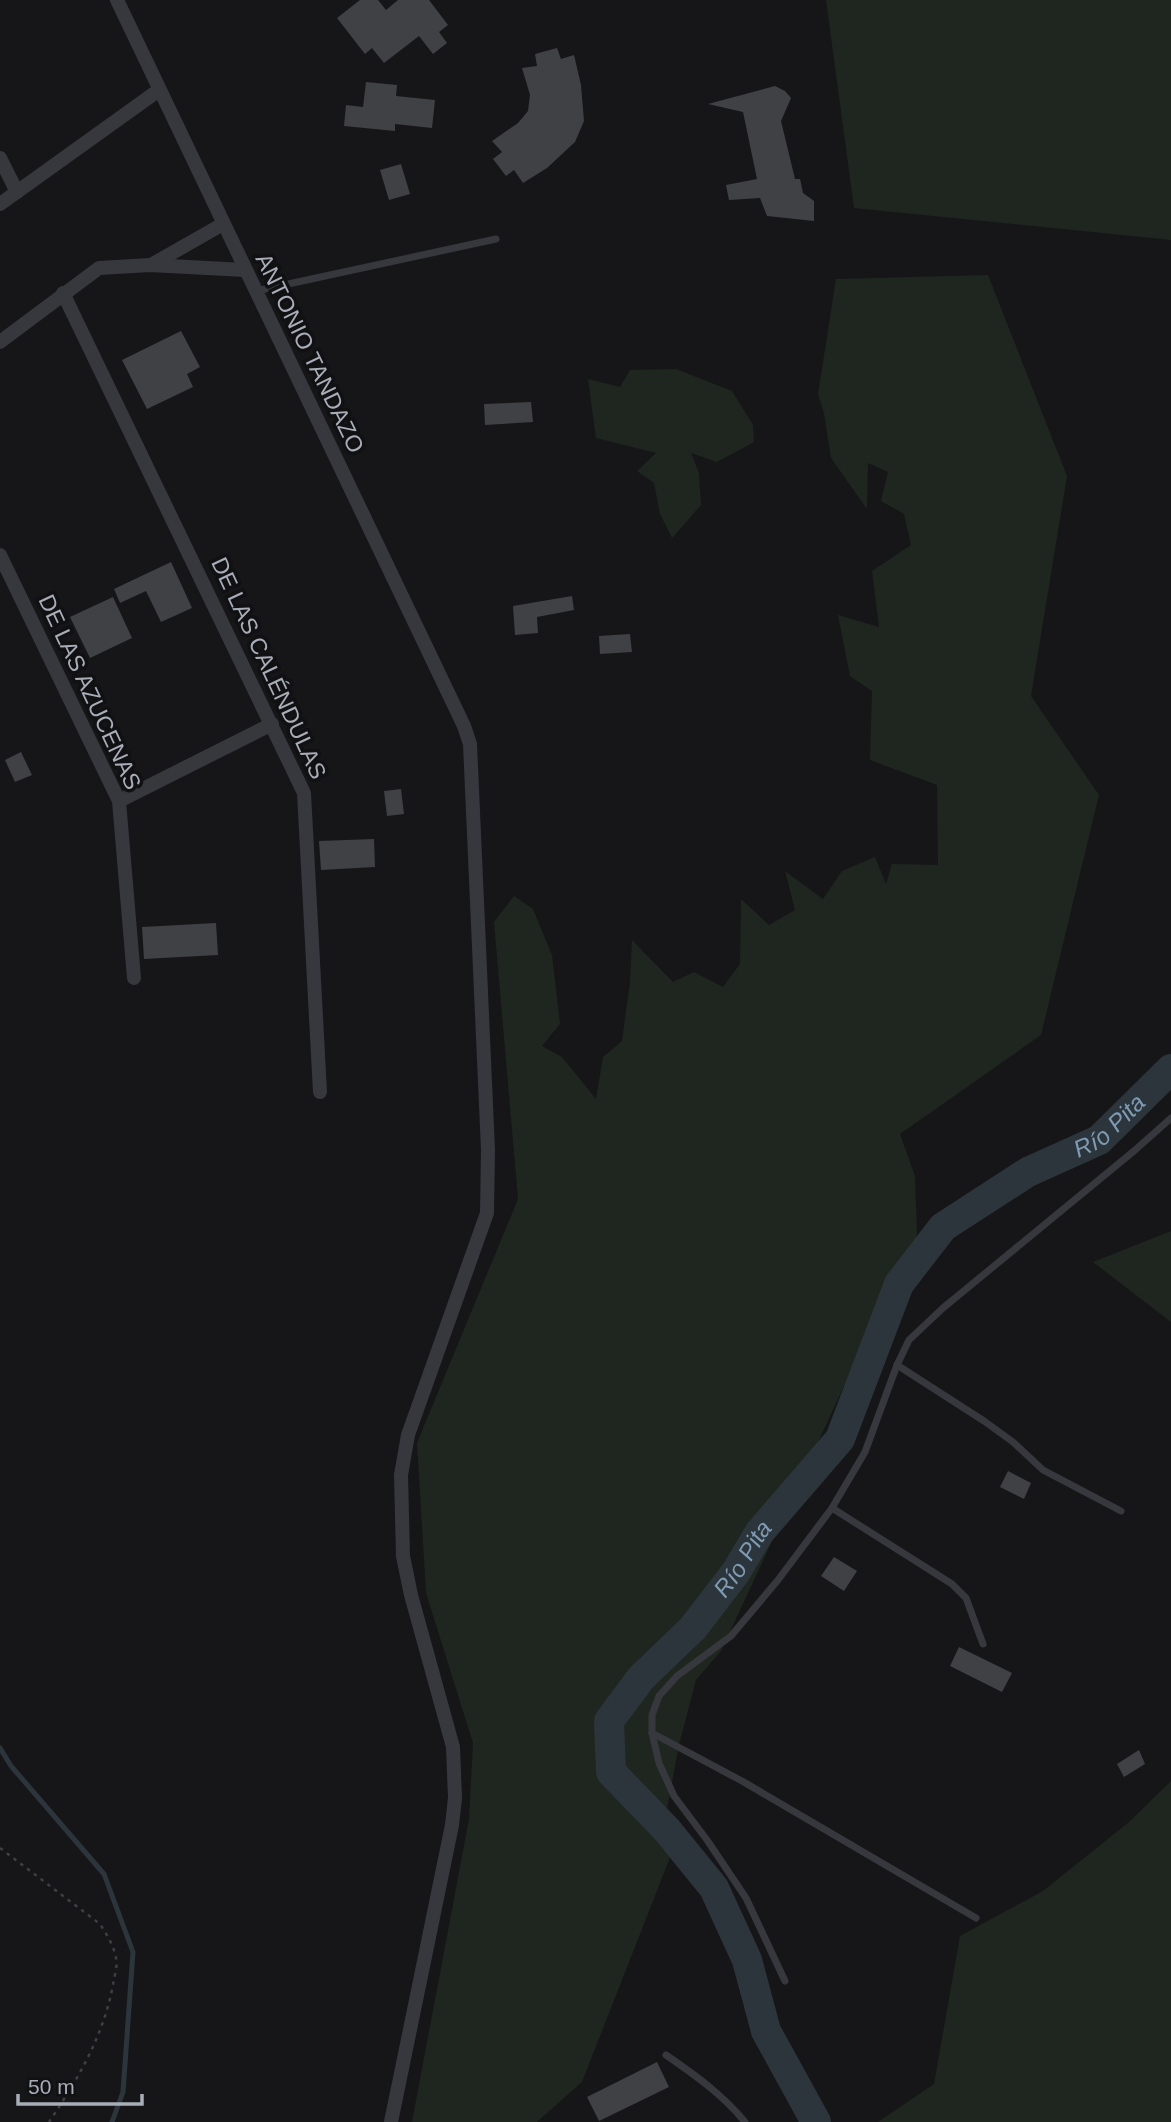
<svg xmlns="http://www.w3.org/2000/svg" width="1171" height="2122" font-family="Helvetica,sans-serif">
	<rect width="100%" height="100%" fill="#161618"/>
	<g fill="#1e261f">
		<path d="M826,0H1171V240L854,208Z"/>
		<path d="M988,275L1067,476L1031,696L1099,795L1041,1035L900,1134L915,1176L917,1236L890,1287L721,1651L696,1680L679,1745L665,1820L671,1855L582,2082L537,2122H412L469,1819L473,1743L426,1593L417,1443L518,1199L494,922L514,896L533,909L552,955L560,1024L542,1046L562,1057L596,1099L603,1057L622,1041L630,982L632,940L673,982L694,972L723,987L740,964L741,899L769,925L795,910L785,871L823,899L842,871L875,857L886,884L892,864L938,865L937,785L870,760L872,691L850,676L838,615L879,627L872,571L911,545L904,514L881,501L888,472L868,463L867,509L831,458L824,413L818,394L836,279Z"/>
		<path d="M676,369L732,391L753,425L754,442L717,462L691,453L699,473L701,505L672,538L660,514L654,483L637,471L656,453L596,438L588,379L620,387L630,370Z"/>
		<path d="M1171,1231V1322L1093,1262Z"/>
		<path d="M1171,1781V2122H878L934,2084L960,1936L1043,1891L1129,1822Z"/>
	</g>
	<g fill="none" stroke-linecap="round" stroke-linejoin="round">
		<path stroke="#2c353c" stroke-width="5" d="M0,1748L11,1766L104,1874L133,1952L123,2092L112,2122"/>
		<path stroke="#2c353c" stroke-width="30" id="s1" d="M816,2122L766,2031L747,1960L714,1888L667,1830L611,1772L609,1721L641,1678L693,1628L736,1572L759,1533L840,1439L899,1284L943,1227L1028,1172L1099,1140L1171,1069"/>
	</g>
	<g fill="#404145">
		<path d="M360,0H378L386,10L398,0H429L448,25L439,32L447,43L433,54L419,36L384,63L372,48L365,54L337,18Z"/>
		<path d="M557,48L561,59L574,55L581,85L584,121L575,142L547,168L523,183L514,170L506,176L493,159L502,152L492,141L518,123L528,111L530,95L522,68L537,66L535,54Z"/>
		<path d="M366,82L397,85L396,96L435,100L432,128L395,124V131L344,126L346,105L363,107Z"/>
		<path d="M775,86L785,91L791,98L781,121L795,179H800L803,193L814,201V221L767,216L760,198L729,200L726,185L757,179L743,112L708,104Z"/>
		<path d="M401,164L410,194L389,200L380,170Z"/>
		<path d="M181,331L200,367L187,374L193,387L147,409L122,360Z"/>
		<path d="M531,402L533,422L485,425L484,404Z"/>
		<path d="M171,562L192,608L161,622L146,591L120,603L114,589Z"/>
		<path d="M572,596L574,610L537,617L538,633L515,635L513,606Z"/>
		<path d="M113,597L132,638L90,658L70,617Z"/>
		<path d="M630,634L632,652L600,654L599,636Z"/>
		<path d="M21,752L32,775L15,782L5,760Z"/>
		<path d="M401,789L404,814L387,816L384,791Z"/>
		<path d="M374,839L375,867L321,870L319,841Z"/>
		<path d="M216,923L218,955L144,959L142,927Z"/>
		<path d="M1008,1471L1031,1483L1024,1499L1000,1487Z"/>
		<path d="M834,1557L857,1571L844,1591L821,1576Z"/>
		<path d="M959,1647L1012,1673L1002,1692L950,1666Z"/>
		<path d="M1139,1750L1145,1764L1124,1777L1117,1764Z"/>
		<path d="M657,2062L669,2087L599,2121L587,2097Z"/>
	</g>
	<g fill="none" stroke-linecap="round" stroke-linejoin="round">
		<path stroke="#3d3f44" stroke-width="2.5" stroke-dasharray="3.5 5" stroke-linecap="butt" d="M0,1848L100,1924C107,1935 114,1946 116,1958C118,1966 114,1977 113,1985C103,2037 78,2079 49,2122"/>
		<g stroke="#37383d" stroke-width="7">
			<path d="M256,291L496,239"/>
			<path d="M897,1365L984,1421L1013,1442L1043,1470L1121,1511"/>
			<path d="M832,1508L952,1584L966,1598L983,1644"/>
			<path d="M652,1733L742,1781L976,1918"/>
			<path d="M785,1981L746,1898L707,1840L674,1796L659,1763L652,1733V1715L659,1696L677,1676L731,1636L778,1580L832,1508L865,1452L897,1365L909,1340L943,1308L1134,1151L1171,1118"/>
			<path d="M666,2055C695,2075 723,2095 745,2122"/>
		</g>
		<g stroke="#37383d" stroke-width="14">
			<path d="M117,0L464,726L470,744L488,1150L487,1213L408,1435L401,1475L403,1556L411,1595L453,1747L455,1798L452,1825L391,2122"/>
			<path d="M0,158L17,192"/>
			<path d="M0,204L159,90"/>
			<path d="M151,265L223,224"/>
			<path d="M63,293L304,793L320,1092"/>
			<path d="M0,342L99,268L150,265L245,270"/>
			<path d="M0,555L119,801L134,978"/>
			<path d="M119,801L272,724"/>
		</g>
	</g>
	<g text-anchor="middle" stroke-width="7" stroke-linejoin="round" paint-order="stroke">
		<g font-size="23" fill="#a8adb8" stroke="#111113">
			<text transform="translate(310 353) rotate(64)" y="8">ANTONIO TANDAZO</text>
			<text transform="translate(269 668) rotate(65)" y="8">DE LAS CALÉNDULAS</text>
			<text transform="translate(90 692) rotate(65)" y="8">DE LAS AZUCENAS</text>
		</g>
		<g font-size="24" font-style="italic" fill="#7f9bb3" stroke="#111113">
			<text dy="8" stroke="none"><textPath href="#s1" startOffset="1262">Río Pita</textPath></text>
			<text dy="8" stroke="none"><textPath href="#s1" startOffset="674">Río Pita</textPath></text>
		</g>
	</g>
	<path d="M18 2094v10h124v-10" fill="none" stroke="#a8adb8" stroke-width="3.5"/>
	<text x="28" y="2094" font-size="21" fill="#a8adb8" stroke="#111113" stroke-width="5" paint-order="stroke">50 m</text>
</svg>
